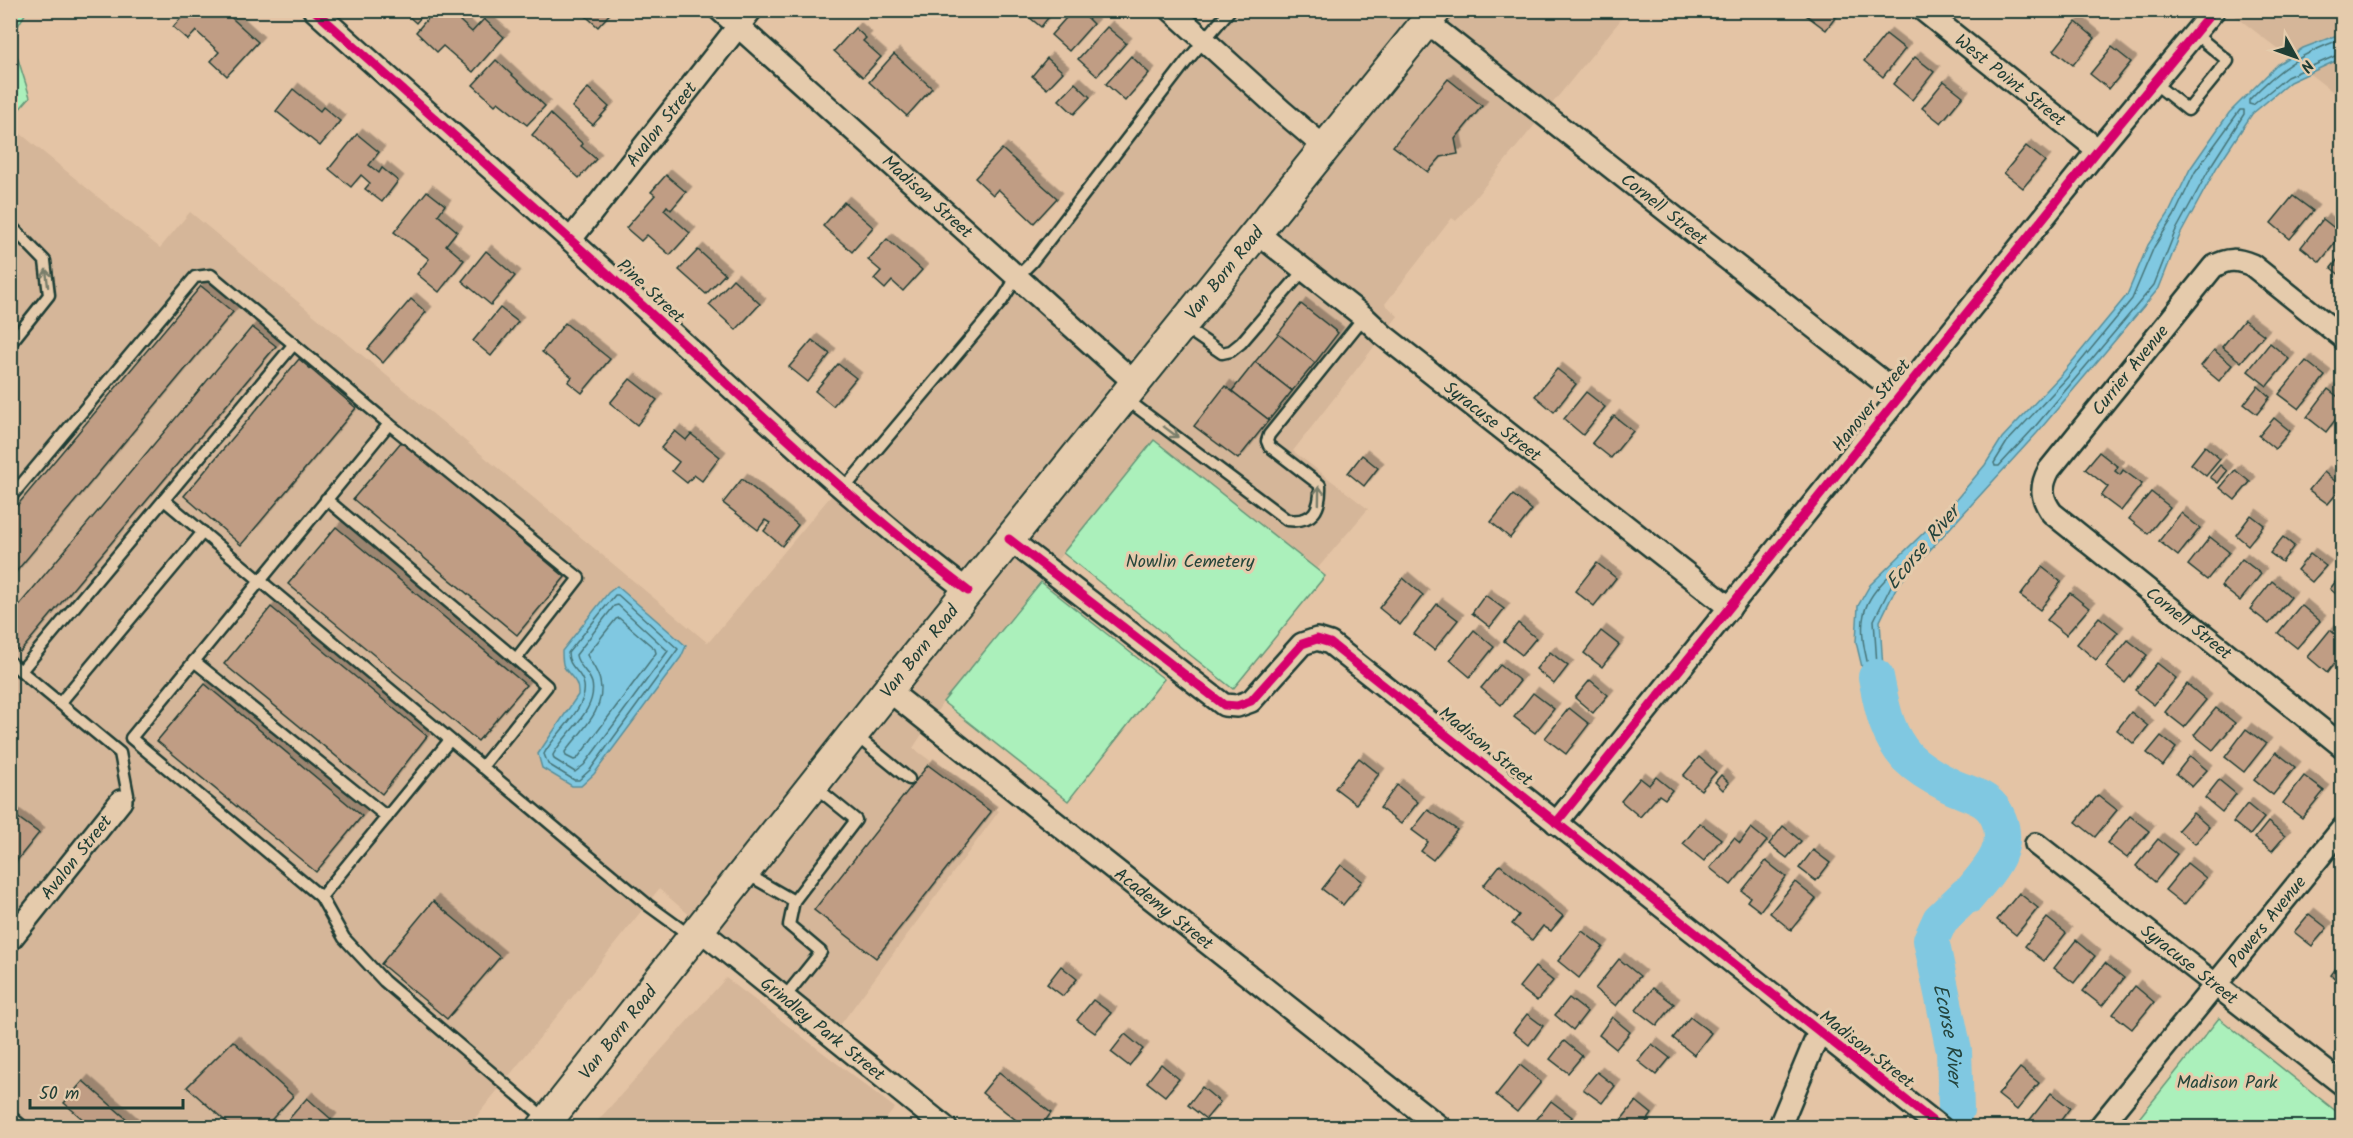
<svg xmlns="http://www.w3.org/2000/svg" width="2353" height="1138" font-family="Kalam,sans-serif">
	<defs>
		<filter id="shadow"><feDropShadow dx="5.5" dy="-5.5" stdDeviation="0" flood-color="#0004"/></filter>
	</defs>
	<rect width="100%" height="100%" fill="#e4c4a5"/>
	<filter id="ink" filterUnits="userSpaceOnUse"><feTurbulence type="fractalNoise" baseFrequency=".0167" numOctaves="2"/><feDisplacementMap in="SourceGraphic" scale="12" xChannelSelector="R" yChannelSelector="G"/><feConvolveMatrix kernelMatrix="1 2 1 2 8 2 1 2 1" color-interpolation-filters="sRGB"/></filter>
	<g filter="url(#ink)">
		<g fill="#d5b699">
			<path d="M1236,11H1628L1456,221L1452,218L1385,304L1398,316L1293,451L1368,509L1317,569L1154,440L943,702L913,748L999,811L832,1036L659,889L468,1127H11L10,125L160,248L190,212L708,643Z"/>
			<path d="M2229,11H2342V99L2274,46Z"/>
			<path d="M726,978L895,1108L879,1127H592Z"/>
		</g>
		<g fill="#abf0bb" stroke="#659678" stroke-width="1.5">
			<path d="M11,10L27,11L11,37L30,97L17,112L11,106Z"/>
			<path d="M1154,440L1325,576L1233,689L1063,553Z"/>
			<path d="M1041,582L1164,679L1068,801L943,702Z"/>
			<path d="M2219,1018L2342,1116V1127H2132Z"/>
		</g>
		<g fill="#80c8e1" stroke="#59909c" stroke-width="1.5">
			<path d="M2342,33V58L2290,82L2252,114L2217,167L2180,235L2159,288L2037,433L1897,586L1880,621L1884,685L1892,723L1877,730L1856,642L1858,606L1870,585L1950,507L1985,465L2002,438L2062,374L2127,295L2148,245L2169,213L2190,169L2229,113L2278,64L2303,48Z"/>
			<path d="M617,586L686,646L681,657L594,774L581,786H572L542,768L538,754L578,695C579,680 571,678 564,667C562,663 562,656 562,651L608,593Z"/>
		</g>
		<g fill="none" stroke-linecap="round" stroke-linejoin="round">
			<g stroke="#467579" stroke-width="1.5">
				<path d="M2342,39C2302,53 2278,69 2249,100V104L2253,105L2287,77L2342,53"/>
				<path d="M2240,110H2244V114L2212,164L2175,232L2154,285L2033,429L1999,466H1995L1994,463L2007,442L2067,378L2132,299L2154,247L2174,216L2195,172Z"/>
				<path d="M1902,564H1905L1906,567L1892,584L1874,620L1878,680L1874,682C1869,676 1868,665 1866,656C1855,610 1869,593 1902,564Z"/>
				<path d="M615,595H618L678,649L590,770L579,780H574L548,764L544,754C554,734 588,709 584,685C582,671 568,668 568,653Z"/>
				<path d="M618,605L668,651L584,765L575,772L554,759L553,755C564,733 598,711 592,683C589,672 577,665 576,655L614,606Z"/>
				<path d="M619,618L655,649L656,653L577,759L574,760L566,756L565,752C580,732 607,709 600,681C598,671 591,663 587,655L616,619Z"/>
			</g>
			<path stroke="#80c8e1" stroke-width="36" id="s1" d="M1876,677C1882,707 1886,734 1907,757C1918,768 1935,778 1949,785C1969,795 1990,796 1999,820C2011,851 1986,873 1968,896L1966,895L1940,920L1931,940L1954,1051L1956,1110"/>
		</g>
		<g fill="#c09d84" stroke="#1f3d34" stroke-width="1.5" filter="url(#shadow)">
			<path d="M177,10H223L258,42L227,76L211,61L219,52L196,31L188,40L173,27L183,16Z"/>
			<path d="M408,10H427L416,23L405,13Z"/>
			<path d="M435,10H448L472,32L484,19L504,37L473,72L443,46L437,52L416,32Z"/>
			<path d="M574,10H613L598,27L580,11L578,14Z"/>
			<path d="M1024,10H1054L1041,27L1023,12Z"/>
			<path d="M1073,10H1079L1093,24L1069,51L1051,35Z"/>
			<path d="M1810,10H1841L1826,30L1806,15Z"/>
			<path d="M2076,22L2095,38L2073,65L2054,50Z"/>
			<path d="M1107,27L1126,43L1097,76L1078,59Z"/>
			<path d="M855,28L866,38L863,41L881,57L863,77L834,51Z"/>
			<path d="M1886,34L1905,49L1883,77L1864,61Z"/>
			<path d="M2112,47L2131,62L2109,89L2090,74Z"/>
			<path d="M894,54L932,88L907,116L869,82Z"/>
			<path d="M1131,56L1149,73L1125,101L1106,84Z"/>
			<path d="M1915,57L1934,72L1912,100L1893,84Z"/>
			<path d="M1047,58L1063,72L1047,89L1032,76Z"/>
			<path d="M496,60L545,106L527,125L498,102L495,105L473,85Z"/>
			<path d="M1448,79L1482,106L1455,139L1458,154L1441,157L1428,172L1393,146Z"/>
			<path d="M1944,81L1963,96L1941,123L1922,108Z"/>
			<path d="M1075,83L1090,97L1074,114L1059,100Z"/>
			<path d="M588,88L609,107L593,125L572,107Z"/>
			<path d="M293,89L320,111L323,107L340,121L320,146L276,111Z"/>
			<path d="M550,114L583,144L581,146L596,159L579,178L532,135Z"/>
			<path d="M357,134L379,152L369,165L379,173L382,168L398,181L382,202L365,189L370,183L361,175L351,187L329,169Z"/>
			<path d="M2026,146L2045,161L2023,188L2004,173Z"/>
			<path d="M1002,149L1057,198L1034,223L998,189L993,195L975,178Z"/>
			<path d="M666,175L686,192L671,210L667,206L664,210L690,233L670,255L647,235L641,241L626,228L655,195L651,192Z"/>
			<path d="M427,191L445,205L438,215L457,231L446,245L464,260L439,292L417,274L429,259L394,232Z"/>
			<path d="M2293,196L2313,211L2290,239L2271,223Z"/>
			<path d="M844,202L873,227L852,252L823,226Z"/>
			<path d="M2323,219L2342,234L2320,262L2301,247Z"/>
			<path d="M887,239L922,270L903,291L892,281L885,289L874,279L881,271L868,260Z"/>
			<path d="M698,250L725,274L706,294L679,270Z"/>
			<path d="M486,251L515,276L491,305L462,281Z"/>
			<path d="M2342,254V277L2331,268Z"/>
			<path d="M733,279L760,304L736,330L709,305Z"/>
			<path d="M201,286L233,312L10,579V514Z"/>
			<path d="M411,299L426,312L383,363L368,349Z"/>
			<path d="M1301,304L1338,333L1315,363L1278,334Z"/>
			<path d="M500,308L518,322L491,356L473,341Z"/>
			<path d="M2244,320L2264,335L2241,362L2222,347Z"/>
			<path d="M565,323L610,359L582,393L568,382L572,377L542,352Z"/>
			<path d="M252,327L276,346L20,652L10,644V616Z"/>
			<path d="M1278,334L1315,363L1292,391L1255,362Z"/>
			<path d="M812,340L830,354L808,382L789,367Z"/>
			<path d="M2270,343L2289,359L2267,386L2248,371Z"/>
			<path d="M2214,350L2232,365L2219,381L2201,366Z"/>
			<path d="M299,359L356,408L241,545L184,496Z"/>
			<path d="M2306,361L2325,376L2299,409L2279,394Z"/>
			<path d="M1255,362L1292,391L1269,420L1232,391Z"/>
			<path d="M838,364L856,378L833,406L815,391Z"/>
			<path d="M1557,369L1576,384L1554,412L1535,396Z"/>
			<path d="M630,379L657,400L637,425L610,403Z"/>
			<path d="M1225,386L1269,420L1238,459L1194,426Z"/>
			<path d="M2258,386L2270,397L2257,414L2244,404Z"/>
			<path d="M2328,389L2342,400V411L2326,432L2307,417Z"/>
			<path d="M1586,392L1605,407L1583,435L1564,419Z"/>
			<path d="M1614,416L1633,431L1611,458L1592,443Z"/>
			<path d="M2274,418L2290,431L2275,449L2259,436Z"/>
			<path d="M675,431L686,440L691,434L720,457L702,481L694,475L687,483L672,471L679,462L661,448Z"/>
			<path d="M402,441L565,577L517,635L353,499Z"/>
			<path d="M2205,446L2220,459L2206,476L2191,464Z"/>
			<path d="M2099,452L2118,467L2115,471L2120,475L2123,470L2142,484L2121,511L2101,496L2108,487L2085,469Z"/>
			<path d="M1362,455L1378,468L1364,486L1348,473Z"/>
			<path d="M2220,465L2227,471L2218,483L2210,477Z"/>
			<path d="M2235,470L2250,482L2235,500L2220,488Z"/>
			<path d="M2324,472L2342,487L2328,504L2309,490Z"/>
			<path d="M742,479L798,525L782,546L764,531L770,523L765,520L758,530L723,503Z"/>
			<path d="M2151,492L2170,507L2148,534L2129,519Z"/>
			<path d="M1513,495L1532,510L1510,538L1491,522Z"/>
			<path d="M2181,513L2200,528L2178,556L2159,541Z"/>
			<path d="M2251,515L2264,525L2248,545L2236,535Z"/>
			<path d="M336,527L526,685L478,741L288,584Z"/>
			<path d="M2210,537L2229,552L2207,580L2188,565Z"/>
			<path d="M2283,537L2294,546L2282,562L2270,553Z"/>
			<path d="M2310,554L2326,566L2312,582L2297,570Z"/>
			<path d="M2242,559L2261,574L2240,601L2221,586Z"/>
			<path d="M1597,563L1616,578L1594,606L1575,591Z"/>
			<path d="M2042,567L2061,582L2040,610L2020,595Z"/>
			<path d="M2342,573V599L2330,589Z"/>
			<path d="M1403,578L1423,595L1400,625L1379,608Z"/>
			<path d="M2272,581L2291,597L2269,624L2250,609Z"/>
			<path d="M2070,593L2089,608L2066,635L2047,620Z"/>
			<path d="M1485,595L1504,609L1490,627L1472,613Z"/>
			<path d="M1437,604L1458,620L1434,650L1414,634Z"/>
			<path d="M2301,605L2320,621L2297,648L2278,633Z"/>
			<path d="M271,607L427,736L382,794L224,664Z"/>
			<path d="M2099,617L2118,632L2096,660L2077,644Z"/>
			<path d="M1518,623L1536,638L1522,655L1504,641Z"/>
			<path d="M1474,630L1494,647L1470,677L1450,660Z"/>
			<path d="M2330,630L2342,640V653L2327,673L2308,657Z"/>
			<path d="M1601,631L1619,645L1602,667L1584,653Z"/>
			<path d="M2128,640L2147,655L2125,683L2106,667Z"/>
			<path d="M1550,652L1568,666L1554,684L1536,669Z"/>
			<path d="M2157,663L2176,678L2154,705L2135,690Z"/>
			<path d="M1500,665L1520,681L1501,705L1481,688Z"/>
			<path d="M1590,680L1608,695L1593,713L1575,698Z"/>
			<path d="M205,684L362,816L316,872L157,741Z"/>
			<path d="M2187,684L2206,700L2184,727L2165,712Z"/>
			<path d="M1533,693L1554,709L1535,733L1514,717Z"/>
			<path d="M1569,708L1589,724L1566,754L1545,738Z"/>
			<path d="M2216,708L2235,723L2213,750L2194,735Z"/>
			<path d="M2131,712L2148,726L2134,744L2117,730Z"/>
			<path d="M2246,729L2266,744L2244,772L2225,757Z"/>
			<path d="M2161,736L2176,748L2163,766L2147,753Z"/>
			<path d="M2276,752L2295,767L2273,795L2254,780Z"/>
			<path d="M2190,756L2207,770L2192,787L2176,774Z"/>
			<path d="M1699,757L1716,772L1701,790L1683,776Z"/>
			<path d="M1359,758L1379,774L1356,804L1335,788Z"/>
			<path d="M928,765L991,812L876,958L814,910Z"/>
			<path d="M1721,775L1729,783L1723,790L1715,782Z"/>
			<path d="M2304,776L2324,791L2302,818L2283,803Z"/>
			<path d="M1656,777L1672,790L1665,799L1659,795L1640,817L1621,801L1640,778L1649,785Z"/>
			<path d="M2219,780L2236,794L2222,812L2205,798Z"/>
			<path d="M1397,785L1418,802L1401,824L1380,808Z"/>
			<path d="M2098,795L2117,810L2095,837L2076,822Z"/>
			<path d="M2247,804L2264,818L2250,835L2233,822Z"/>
			<path d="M1428,810L1457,830L1433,860L1421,851L1428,842L1412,830Z"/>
			<path d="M10,812L39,833L10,869Z"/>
			<path d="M2193,813L2209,827L2195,844L2178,830Z"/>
			<path d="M2130,816L2149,831L2127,858L2107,843Z"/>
			<path d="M2268,822L2285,836L2272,851L2255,838Z"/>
			<path d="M1700,823L1721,839L1704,861L1683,844Z"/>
			<path d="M1783,826L1801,841L1787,858L1769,844Z"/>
			<path d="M1751,828L1767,841L1731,885L1710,868L1734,838L1740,843Z"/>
			<path d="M2158,839L2177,854L2155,882L2136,866Z"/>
			<path d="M1813,850L1830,863L1816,881L1799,868Z"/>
			<path d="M1766,861L1786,877L1760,911L1747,901L1750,897L1742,891Z"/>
			<path d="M2187,863L2206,878L2184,905L2165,890Z"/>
			<path d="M1341,865L1362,881L1343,905L1322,889Z"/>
			<path d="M1500,865L1563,916L1551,931L1543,926L1532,940L1512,924L1519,915L1483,886Z"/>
			<path d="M1795,882L1816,899L1791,930L1770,913Z"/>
			<path d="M2019,893L2038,908L2016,935L1997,920Z"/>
			<path d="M433,901L500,957L447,1019L381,964Z"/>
			<path d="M2309,914L2327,928L2312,946L2294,932Z"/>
			<path d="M2047,918L2066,933L2044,961L2025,946Z"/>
			<path d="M1582,931L1603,947L1579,978L1558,961Z"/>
			<path d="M2076,940L2095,956L2074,983L2054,968Z"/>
			<path d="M1619,959L1640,976L1616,1006L1595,989Z"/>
			<path d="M2342,960V984L2331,975Z"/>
			<path d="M2105,963L2124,978L2102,1006L2083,991Z"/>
			<path d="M1061,966L1077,979L1063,996L1047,984Z"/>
			<path d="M1535,967L1553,981L1537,1001L1519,987Z"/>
			<path d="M2135,986L2154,1002L2132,1029L2113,1014Z"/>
			<path d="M1653,988L1674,1004L1657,1026L1636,1010Z"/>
			<path d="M1569,998L1587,1012L1573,1030L1555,1015Z"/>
			<path d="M1093,1000L1111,1013L1095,1033L1077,1020Z"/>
			<path d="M1527,1014L1543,1026L1529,1045L1513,1032Z"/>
			<path d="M1612,1017L1630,1032L1616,1049L1599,1035Z"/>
			<path d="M1690,1017L1711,1033L1694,1055L1673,1038Z"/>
			<path d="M1125,1034L1143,1049L1129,1066L1111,1052Z"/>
			<path d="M233,1041L293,1096L264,1128H233L187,1087Z"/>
			<path d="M1564,1041L1582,1056L1568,1073L1550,1059Z"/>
			<path d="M1652,1044L1670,1058L1656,1075L1638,1061Z"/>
			<path d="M1161,1064L1179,1079L1165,1096L1147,1082Z"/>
			<path d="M1520,1065L1541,1082L1517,1112L1496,1095Z"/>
			<path d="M2020,1068L2039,1083L2017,1110L1998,1095Z"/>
			<path d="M999,1072L1051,1113L1040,1128H1026L982,1093Z"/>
			<path d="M1597,1072L1615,1086L1602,1103L1583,1089Z"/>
			<path d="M83,1081L137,1128H93L64,1103Z"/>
			<path d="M1202,1087L1220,1102L1206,1119L1188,1105Z"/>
			<path d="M2051,1093L2070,1108L2055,1128H2037L2029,1121Z"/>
			<path d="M307,1098L331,1119L324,1128H281Z"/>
			<path d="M1551,1101L1572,1117L1564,1128H1540L1534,1123Z"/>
			<path d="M1636,1101L1652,1114L1642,1128H1631L1621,1120Z"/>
		</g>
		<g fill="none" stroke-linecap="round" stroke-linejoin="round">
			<g stroke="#1f3d34" stroke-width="15">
				<g id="lane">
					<path d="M2153,82L2188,110L2228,61L2194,33"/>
					<path d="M10,225L45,261L49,295L10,344"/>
					<path d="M1184,327L1222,353L1231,351L1241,343L1304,270"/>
					<path d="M1126,399L1287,520C1314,523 1321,509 1320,485L1269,446L1267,441L1269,435L1364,317"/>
					<path d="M843,490L1002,301L1016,278L1032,262L1186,62L1230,10"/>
					<path d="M10,498L195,277L211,275L389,424"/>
					<path d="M326,499L516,659"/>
					<path d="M164,500L571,841L648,905L692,937"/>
					<path d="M194,661L387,817"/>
					<path d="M10,662L120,753L128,795L121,801"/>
					<path d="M21,671L294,344"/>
					<path d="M60,703L203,532"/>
					<path d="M854,734L909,779"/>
					<path d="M450,740L321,897L131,738L389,424L579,578L516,659L547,686L482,767"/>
					<path d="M745,873L794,901L856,820L813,785"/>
					<path d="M321,897L344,938L384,981L547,1120"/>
					<path d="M784,998L821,952L789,925L794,901"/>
				</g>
			</g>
			<g stroke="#1f3d34" stroke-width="26">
				<g id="street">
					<path d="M314,10C416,103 520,193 621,286C735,390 845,498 968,591"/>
					<path id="s2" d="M720,10L1135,383"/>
					<path d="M1171,10L1282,111L1324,147"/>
					<path id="s3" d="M1923,10L2098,150"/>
					<path id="s4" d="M1427,22L1900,395"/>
					<path id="s5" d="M1256,232L1364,317L1383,335L1730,608"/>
					<path id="s6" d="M571,239L751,10"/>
					<path id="s7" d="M2342,337L2252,265C2237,259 2228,258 2213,267L2049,470C2040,487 2041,498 2052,513L2342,746"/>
					<path d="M1009,539L1224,705L1237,706L1251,701L1302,644L1317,639L1330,643L1941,1128"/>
					<path id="s8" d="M888,690L1441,1128"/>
					<path d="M1556,823L2098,150L2214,10"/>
					<path id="s9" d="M2036,844L2342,1084"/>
					<path id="s10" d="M699,929L946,1128"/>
					<path id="s11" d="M10,940L121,801"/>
					<path d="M10,1123L16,1128"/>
					<path d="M1779,1128L1819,1032"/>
					<path id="s12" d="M2099,1128L2342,829"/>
				</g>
			</g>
			<g stroke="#1f3d34" stroke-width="34">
				<g id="secondary">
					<path id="s13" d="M542,1128L888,690L1436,10"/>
				</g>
			</g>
			<use href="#lane" stroke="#e5cbac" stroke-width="10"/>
			<use href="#street" stroke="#e5cbac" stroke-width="21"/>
			<use href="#secondary" stroke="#e5cbac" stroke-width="30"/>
			<g stroke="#e5cbac" stroke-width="13">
				<g id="cycleway">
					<path d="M314,10C416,103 520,193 621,286C735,390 845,498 968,591"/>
					<path d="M1009,539L1224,705L1237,706L1251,701L1302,644L1317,639L1330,643L1941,1128"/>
					<path d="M1556,823L2098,150L2214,10"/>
				</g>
			</g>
			<use href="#cycleway" stroke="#d6006c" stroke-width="9"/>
		</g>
		<defs><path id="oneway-shaft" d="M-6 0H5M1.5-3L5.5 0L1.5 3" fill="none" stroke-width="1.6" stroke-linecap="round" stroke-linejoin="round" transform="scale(1.5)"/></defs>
		<g stroke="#787d6a">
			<use href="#oneway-shaft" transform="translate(47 278) rotate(-97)"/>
			<use href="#oneway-shaft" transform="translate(1171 432) rotate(37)"/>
			<use href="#oneway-shaft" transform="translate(1319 495) rotate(-89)"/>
		</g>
	</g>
	<g text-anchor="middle" stroke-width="6" stroke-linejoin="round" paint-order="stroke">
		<g font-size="18" fill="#1f3d34" stroke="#e5cbac">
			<text dy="6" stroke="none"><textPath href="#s3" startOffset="112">West Point Street</textPath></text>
			<text dy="6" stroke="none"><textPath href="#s6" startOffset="146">Avalon Street</textPath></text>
			<text dy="6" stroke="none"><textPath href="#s2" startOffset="279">Madison Street</textPath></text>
			<text dy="6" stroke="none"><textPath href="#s4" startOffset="302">Cornell Street</textPath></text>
			<text dy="6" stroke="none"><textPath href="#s13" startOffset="1094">Van Born Road</textPath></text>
			<text transform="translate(651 291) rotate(43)" y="6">Pine Street</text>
			<text transform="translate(2130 370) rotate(-51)" y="6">Currier Avenue</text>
			<text transform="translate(1871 405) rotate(-51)" y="6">Hanover Street</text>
			<text dy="6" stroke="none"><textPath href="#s5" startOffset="303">Syracuse Street</textPath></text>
			<text dy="6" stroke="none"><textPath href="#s7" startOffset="639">Cornell Street</textPath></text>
			<text dy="6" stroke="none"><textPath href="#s13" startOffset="608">Van Born Road</textPath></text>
			<text transform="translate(1486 746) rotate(39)" y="6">Madison Street</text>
			<text dy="6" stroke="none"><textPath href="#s11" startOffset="106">Avalon Street</textPath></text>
			<text dy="6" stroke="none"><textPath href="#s8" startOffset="352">Academy Street</textPath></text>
			<text dy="6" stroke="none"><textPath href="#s12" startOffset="266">Powers Avenue</textPath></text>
			<text dy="6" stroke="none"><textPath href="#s9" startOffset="195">Syracuse Street</textPath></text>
			<text dy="6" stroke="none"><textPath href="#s10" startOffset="159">Grindley Park Street</textPath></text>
			<text dy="6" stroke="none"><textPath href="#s13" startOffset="122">Van Born Road</textPath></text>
			<text transform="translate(1867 1049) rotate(38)" y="6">Madison Street</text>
		</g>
		<g font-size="18" fill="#26463b" stroke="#e5cbac">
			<text x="1190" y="567">Nowlin Cemetery</text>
			<text x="2227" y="1088">Madison Park</text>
		</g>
		<g font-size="20" font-style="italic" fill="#24443d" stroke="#e5cbac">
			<text transform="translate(1922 547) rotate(-50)" y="7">Ecorse River</text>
			<text dy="7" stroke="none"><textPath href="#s1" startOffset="444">Ecorse River</textPath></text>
		</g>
	</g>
	<rect width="2353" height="1138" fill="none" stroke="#e5cbac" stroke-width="36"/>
	<rect x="18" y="18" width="2317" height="1102" fill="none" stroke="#1f3d34" stroke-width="2" filter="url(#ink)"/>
	<g transform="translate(2296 57) rotate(130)" stroke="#e5cbac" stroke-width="4.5" paint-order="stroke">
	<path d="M0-4.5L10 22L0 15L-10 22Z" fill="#1f3d34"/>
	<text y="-9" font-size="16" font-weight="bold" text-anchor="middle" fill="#1f3d34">N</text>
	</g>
	<path d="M30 1099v9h153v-9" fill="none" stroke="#1f3d34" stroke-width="3"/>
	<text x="39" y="1099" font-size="18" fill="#1f3d34" stroke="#e5cbac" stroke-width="4.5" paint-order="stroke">50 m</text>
</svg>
